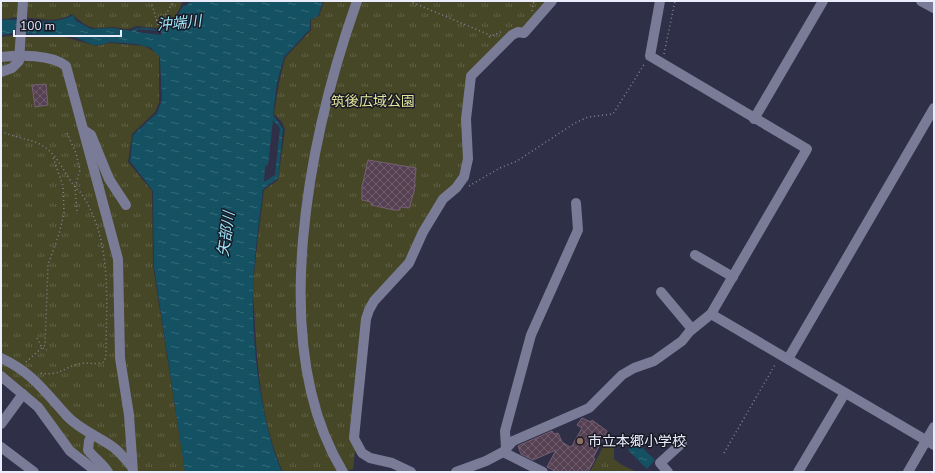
<svg xmlns="http://www.w3.org/2000/svg" width="935" height="473" font-family="'Nunito Sans','Noto Sans JP',sans-serif">
	<defs>
		<pattern id="park-tufts" width="24" height="20" patternUnits="userSpaceOnUse"><rect width="24" height="20" fill="#464727"/><path d="M3 7l-1-3M5 7V3M7 7l1-3M15 17l-1-3M17 17v-4M19 17l1-3" fill="none" stroke="#616247"/></pattern>
		<pattern id="water-ripples" width="26" height="14" patternUnits="userSpaceOnUse"><rect width="26" height="14" fill="#145263"/><path d="M2 4q2-2 4 0t4 0M15 11q2-2 4 0t4 0" fill="none" stroke="#366b7a"/></pattern>
		<pattern id="building-cross-hatch" width="8" height="8" patternUnits="userSpaceOnUse"><rect width="8" height="8" fill="#564153"/><path d="M0 0l8 8M0 8l8-8" fill="none" stroke="#6e5d6d"/></pattern>
	</defs>
	<rect width="100%" height="100%" fill="#2f3047"/>
	<g fill="url(#park-tufts)">
		<path d="M1,1H183C169,32 168,29 136,26C127,32 121,27 112,27C108,27 103,28 99,28C88,29 80,21 72,14C55,24 38,18 20,17C14,17 7,19 1,19Z"/>
		<path d="M324,1H550L525,29L472,72L466,162L443,206L397,277L370,314L353,469L343,472H283C263,427 258,375 255,326C255,314 253,302 253,290C255,256 260,223 264,190L278,180L285,130L282,122L274,114L279,83L285,58L311,30V20L319,16Z"/>
		<path d="M19,35L65,37L96,46L110,43L144,46L157,53L159,57V103L155,112L132,134L128,162L152,191L153,266L185,472H93L36,409L1,380V37Z"/>
		<path d="M607,443L614,448V459L622,465L637,472H590L604,445Z"/>
	</g>
	<g fill="url(#water-ripples)" fill-rule="evenodd">
		<path d="M191,1H323L318,16L310,20V29L284,57L277,82L273,115L283,129L278,178L263,189C259,223 254,256 253,289C251,342 261,424 282,472H185L154,267L153,191L130,161L133,135L157,113L162,100L160,57L151,48L137,44L110,42L100,45H93L77,38L65,36L13,33L1,35V20C23,18 54,27 73,15L76,21L91,29L112,28L131,31C143,22 160,36 171,26C177,21 179,12 183,6L187,5ZM138,29L161,31V35L136,32ZM273,120L280,128L275,175L264,182L265,166L268,165Z"/>
		<path d="M636,442L655,460L647,469L628,450Z"/>
	</g>
	<g fill="url(#building-cross-hatch)" stroke="#765f73">
		<path d="M46,84L48,105L35,107L32,85Z"/>
		<path d="M368,160L416,168L414,192L409,208L400,207V210H394L371,205V202L362,200V187Z"/>
		<path d="M582,418L591,422L592,420L607,431L593,458L595,459L588,472H557L547,467L556,450L533,460L521,454L518,446L552,431L554,434L558,433L562,442L570,447L572,446L582,428L577,425Z"/>
	</g>
	<g fill="none" stroke-linecap="round" stroke-linejoin="round">
		<g stroke="#818296" stroke-width="1.5" stroke-dasharray="1 3" stroke-linecap="butt">
			<path d="M151,1L158,25"/>
			<path d="M409,1L492,36"/>
			<path d="M532,11L534,1"/>
			<path d="M156,20L163,19L174,1"/>
			<path d="M489,37L503,31"/>
			<path d="M664,54L675,1"/>
			<path d="M1,131C16,139 33,138 46,148C59,158 65,174 75,187C77,190 81,192 83,196C113,244 106,302 106,356L104,362C95,365 87,362 78,364C61,369 60,376 39,373"/>
			<path d="M67,133L76,153L80,170L75,187L77,214"/>
			<path d="M469,186L500,168L517,161L575,123L588,117L613,114L645,63"/>
			<path d="M37,338L42,348L47,350"/>
			<path d="M26,362L45,345L48,265L59,234L64,213L63,186L53,157"/>
			<path d="M724,453L776,363"/>
		</g>
		<g stroke="#797b97" stroke-width="10">
			<path d="M921,1L934,8"/>
			<path d="M1,57C19,55 51,54 66,66L118,259L120,358L129,415L133,472"/>
			<path d="M1,72L12,68L19,61L23,1"/>
			<path d="M754,119L823,1"/>
			<path d="M85,131L91,135L109,179L126,205"/>
			<path d="M695,255L733,277"/>
			<path d="M661,292L692,329"/>
			<path d="M711,314L934,445"/>
			<path d="M1,358C33,373 44,391 67,416C80,430 98,436 113,447C120,452 126,460 132,467"/>
			<path d="M788,359L934,108"/>
			<path d="M1,376L38,407L70,451L97,472"/>
			<path d="M1,424L23,394"/>
			<path d="M92,435L89,441L88,450C94,458 102,463 108,472"/>
			<path d="M1,447L34,472"/>
			<path d="M506,448L505,431L531,335L578,230L576,203"/>
			<path d="M503,452L543,472"/>
			<path d="M343,472C265,344 310,134 357,1"/>
			<path d="M411,472L392,463L370,458L362,453L354,438L366,319L369,310L374,301L409,263L423,232L443,199L456,188L464,177L468,159L466,119L471,76L512,35L518,32L524,33L552,1"/>
			<path d="M456,472L486,461L503,452L513,441L589,408L622,375L634,368L654,361L682,341L690,331L711,314L807,149L650,56L660,1"/>
			<path d="M668,472L660,463L682,443"/>
			<path d="M798,472L845,393"/>
			<path d="M908,472L934,427"/>
		</g>
	</g>
	<circle fill="#8d6e63" stroke="#181924" stroke-width="1.5" cx="580" cy="441" r="4"/>
	<g text-anchor="middle" stroke-width="3" stroke-linejoin="round" paint-order="stroke">
		<g font-size="14" fill="#e2e59a" stroke="#181924">
			<text x="373" y="106">筑後広域公園</text>
		</g>
		<g font-size="14" fill="#ebecfc" stroke="#181924" text-anchor="start">
			<text x="588" y="446">市立本郷小学校</text>
		</g>
		<g font-size="15" font-style="italic" fill="#9fe6fc" stroke="#181924">
			<text transform="translate(179 23) rotate(-6)" y="5">沖端川</text>
			<text transform="translate(226 234) rotate(-82)" y="5">矢部川</text>
		</g>
	</g>
	<rect width="935" height="473" fill="none" stroke="#ebecfc" stroke-width="4"/>
	<path d="M14 30v6h107v-6" fill="none" stroke="#ebecfc" stroke-width="2"/>
	<text x="20" y="30" font-size="12" fill="#ebecfc" stroke="#181924" stroke-width="3" paint-order="stroke">100 m</text>
</svg>
